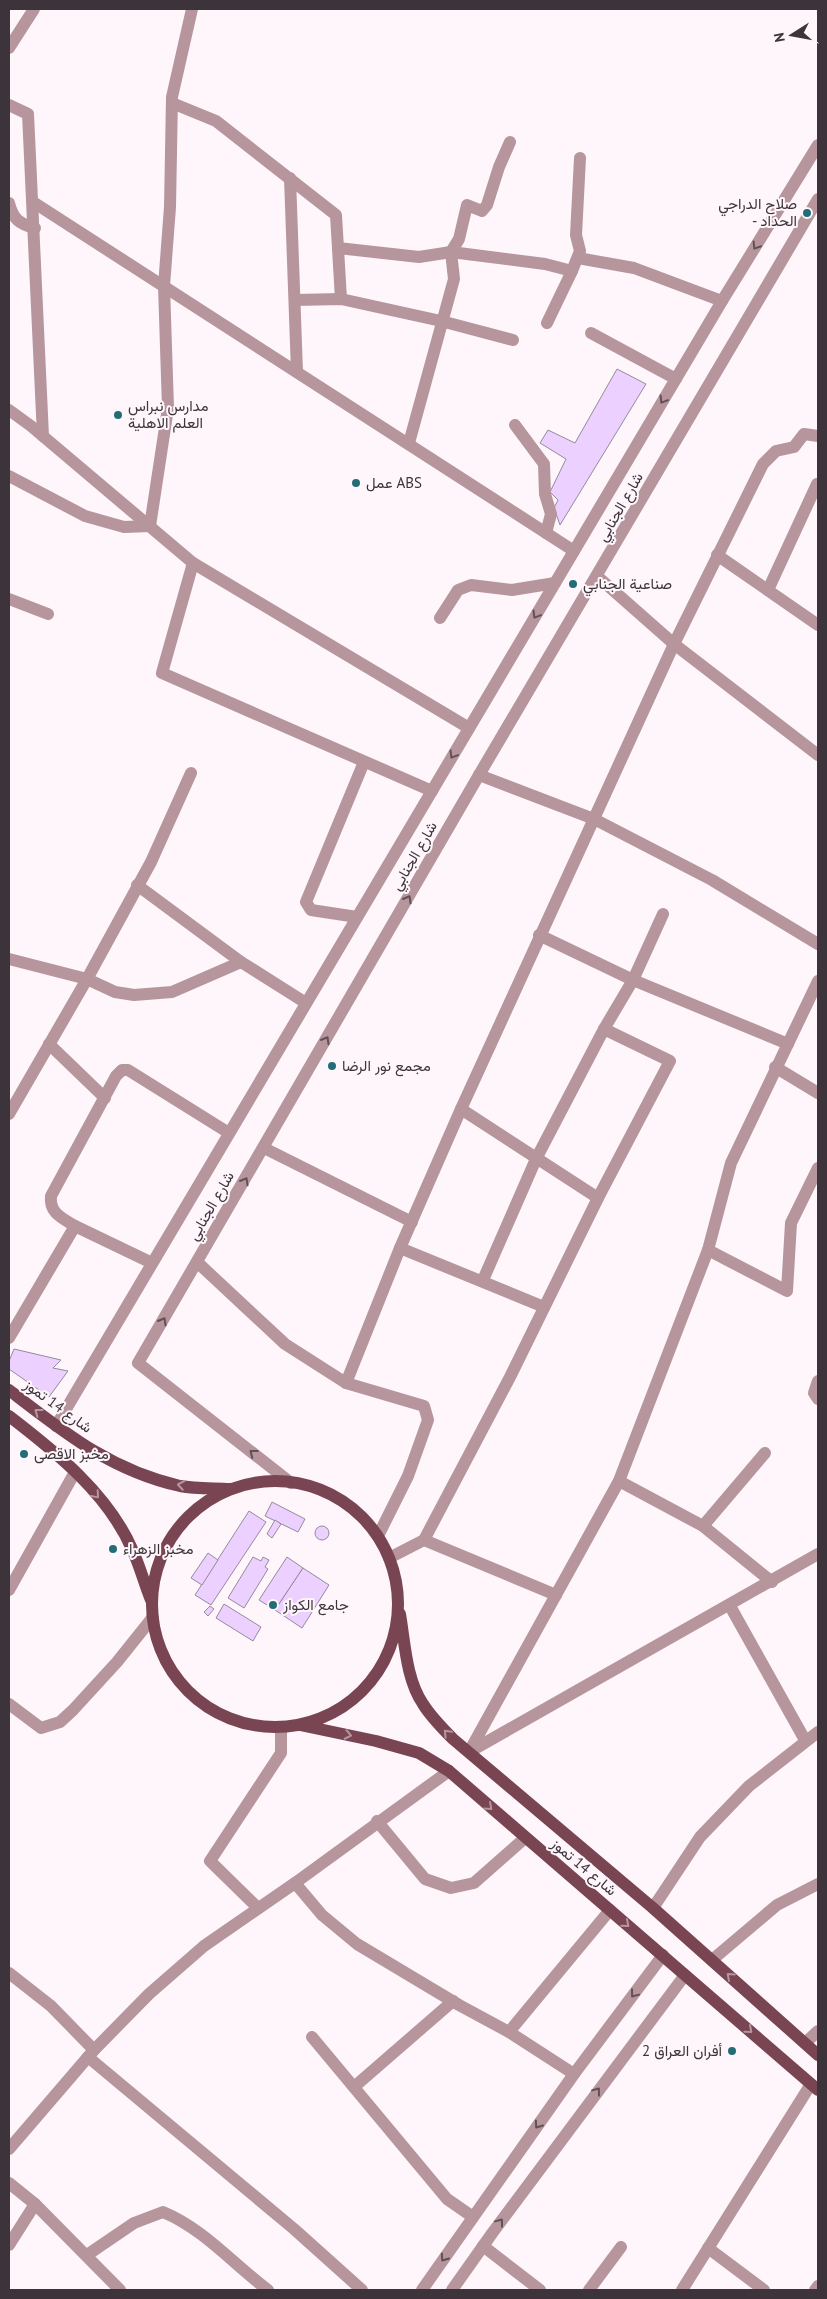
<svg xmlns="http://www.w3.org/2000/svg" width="827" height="2299" font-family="'PT Sans',Vazirmatn,sans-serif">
	<rect width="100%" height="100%" fill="#fef6fb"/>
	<g fill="#ecd0ff" stroke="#958a9c">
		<path d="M617,369L646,384L560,525L554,508L558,500L550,492L566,459L540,443L548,430L575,443Z"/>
		<path d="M14,1349L61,1360L53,1368L68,1371L49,1397L9,1369V1361Z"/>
		<path d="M272,1502L305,1519L298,1532L265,1516Z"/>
		<path d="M249,1511L266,1522L211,1605L195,1595Z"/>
		<path d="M275,1520L281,1524L272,1538L267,1534Z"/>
		<circle cx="322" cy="1533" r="7"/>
		<path d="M208,1553L218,1560L202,1585L191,1578Z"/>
		<path d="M253,1557L261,1561L263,1557L269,1560L265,1567L268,1569L244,1608L228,1598Z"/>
		<path d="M287,1557L303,1568L275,1610L259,1600Z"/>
		<path d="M303,1568L329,1585L302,1628L275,1610Z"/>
		<path d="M224,1604L261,1627L253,1641L216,1618Z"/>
		<path d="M210,1606L214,1609L208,1616L204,1612Z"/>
	</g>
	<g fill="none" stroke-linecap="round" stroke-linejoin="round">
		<g stroke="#b6969c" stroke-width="12">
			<path d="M9,48L34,9"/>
			<path d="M172,103L216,121L336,215L341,299"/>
			<path d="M9,105L28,114L43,436"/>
			<path d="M290,178L297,372"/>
			<path d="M33,202L574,551"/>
			<path d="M9,203C13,219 19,224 35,228"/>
			<path d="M338,248L419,257L451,252L545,264L572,271"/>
			<path d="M578,258L634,268L722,301"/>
			<path d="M295,300L341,299L441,321L513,340"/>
			<path d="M547,323L572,271L580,251L576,235L580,158"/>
			<path d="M591,333L676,379"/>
			<path d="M9,410L31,426L193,563L469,728"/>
			<path d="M515,425L544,464L545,494L551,514L546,533"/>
			<path d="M409,443L454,279L451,252L459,239L467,205L482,211L487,205L499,167L510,142"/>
			<path d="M9,476L85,516L124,527L150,526L168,408L164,286L170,207L172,97L192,9"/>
			<path d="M717,555L818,625"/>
			<path d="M193,563L162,673L432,791"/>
			<path d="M598,577L674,644L818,755"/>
			<path d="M768,590L817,484"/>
			<path d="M9,599L48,614"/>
			<path d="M440,618L458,590L471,585L512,590L555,583"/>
			<path d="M479,775L594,819L712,880L818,944"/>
			<path d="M137,885L241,962L306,1003"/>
			<path d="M357,917L311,910L306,902L364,762"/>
			<path d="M539,935L633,980L788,1044"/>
			<path d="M9,959L87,979L115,992L134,995L172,992L241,962"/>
			<path d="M49,1044L105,1098"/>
			<path d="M775,1067L818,1093"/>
			<path d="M461,1109L598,1198"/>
			<path d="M9,1114L87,979L151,862L191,773"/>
			<path d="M264,1148L412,1222"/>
			<path d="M75,1226C62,1218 49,1213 51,1196L116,1076L122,1070H128L229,1133"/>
			<path d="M400,1248L544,1307"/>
			<path d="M708,1250L787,1291L791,1223L818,1168"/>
			<path d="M197,1262L285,1344L346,1383L424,1406L428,1420L408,1476L378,1536"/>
			<path d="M483,1280L536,1159L604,1029L633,980L663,914"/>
			<path d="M9,1338L75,1226L152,1263"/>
			<path d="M818,1381L814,1393L818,1399"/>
			<path d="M346,1383L400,1248L461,1109L674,644L763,464L776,451L794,447L804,434L818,436"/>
			<path d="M56,1426L722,301L818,145"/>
			<path d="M619,1481L703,1526L772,1582"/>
			<path d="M291,1483L138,1363L479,775L818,199"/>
			<path d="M703,1526L765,1453"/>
			<path d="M424,1540L556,1595"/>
			<path d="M389,1558L424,1540L510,1377L598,1198L670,1061L604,1029"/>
			<path d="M9,1590L75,1472"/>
			<path d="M730,1606L805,1740"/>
			<path d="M9,1704L41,1728L60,1722L73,1710L117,1662L153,1617"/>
			<path d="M469,1752L619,1481L708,1250L731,1163L818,981"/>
			<path d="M469,1752L818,1554"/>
			<path d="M377,1821L425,1879L451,1888L474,1883L525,1838"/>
			<path d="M295,1883L322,1915L357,1944L459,2005L509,2032L574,2074"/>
			<path d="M258,1908L210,1861L281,1753V1728"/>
			<path d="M653,1908L700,1837L749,1786L818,1732"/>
			<path d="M712,1960L777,1905L818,1884"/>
			<path d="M9,1973L51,2006L94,2050"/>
			<path d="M509,2032L610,1910"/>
			<path d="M312,2037L447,2199L473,2217"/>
			<path d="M805,2043L818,2031"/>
			<path d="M88,2057L294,2229L362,2290"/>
			<path d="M354,2087L453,2001"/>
			<path d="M9,2149L94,2050L149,1994L204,1946L295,1883L449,1771"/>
			<path d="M9,2183L35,2204L120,2290"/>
			<path d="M9,2245L35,2204"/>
			<path d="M483,2246L540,2290"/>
			<path d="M708,2248L764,2290"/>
			<path d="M87,2255L134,2223L163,2212C204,2229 233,2264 268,2290"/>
			<path d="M422,2290L574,2074L663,1955"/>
			<path d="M452,2290L493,2232L685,1975"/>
			<path d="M589,2290L621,2247"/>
			<path d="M682,2290L811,2084"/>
			<path d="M815,2290L818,2286"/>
		</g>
		<g stroke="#7a4552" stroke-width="12">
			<path d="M9,1390C65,1433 110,1470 180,1486C196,1489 214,1488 230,1489"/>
			<path d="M9,1416C56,1452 108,1494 132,1549C140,1566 144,1583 151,1600"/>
			<circle cx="275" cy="1604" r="123"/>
			<path d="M400,1614C405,1643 406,1679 423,1704C431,1717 442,1728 453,1739L653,1908L818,2055"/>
			<path d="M300,1725L376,1741L419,1753L449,1771L818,2090"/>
		</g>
	</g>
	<defs><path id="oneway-chevron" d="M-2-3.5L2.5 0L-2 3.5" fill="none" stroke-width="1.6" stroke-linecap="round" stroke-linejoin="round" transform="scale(1.25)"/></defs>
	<g stroke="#615157">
		<use href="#oneway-chevron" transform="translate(756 246) rotate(122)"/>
		<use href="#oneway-chevron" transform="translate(663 400) rotate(121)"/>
		<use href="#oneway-chevron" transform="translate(536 615) rotate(121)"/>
		<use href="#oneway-chevron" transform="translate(453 755) rotate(121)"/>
		<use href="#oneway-chevron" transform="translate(408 899) rotate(-60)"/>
		<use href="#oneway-chevron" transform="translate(326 1040) rotate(-60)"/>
		<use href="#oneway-chevron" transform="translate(245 1181) rotate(-60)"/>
		<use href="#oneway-chevron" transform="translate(163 1321) rotate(-60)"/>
		<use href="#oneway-chevron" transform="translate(253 1453) rotate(-142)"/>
		<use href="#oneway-chevron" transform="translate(634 1994) rotate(127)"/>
		<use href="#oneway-chevron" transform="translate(597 2091) rotate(-53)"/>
		<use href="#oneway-chevron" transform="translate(538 2125) rotate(125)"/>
		<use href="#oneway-chevron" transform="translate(500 2222) rotate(-53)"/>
		<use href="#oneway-chevron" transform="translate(444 2258) rotate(125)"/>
	</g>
	<g stroke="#b5959e">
		<use href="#oneway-chevron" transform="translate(38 1412) rotate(-143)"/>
		<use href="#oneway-chevron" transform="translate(181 1485) rotate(-170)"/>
		<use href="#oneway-chevron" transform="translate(96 1495) rotate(49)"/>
		<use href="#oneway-chevron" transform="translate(447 1733) rotate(-134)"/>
		<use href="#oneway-chevron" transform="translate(348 1735) rotate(12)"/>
		<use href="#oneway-chevron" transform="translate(489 1807) rotate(42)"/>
		<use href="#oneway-chevron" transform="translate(626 1924) rotate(40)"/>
		<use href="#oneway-chevron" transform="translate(730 1976) rotate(-138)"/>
		<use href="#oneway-chevron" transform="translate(749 2030) rotate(41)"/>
	</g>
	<g fill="#236d76" stroke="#fef6fb" stroke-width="2">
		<circle cx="807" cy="213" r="5"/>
		<circle cx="118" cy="415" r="5"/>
		<circle cx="356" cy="483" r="5"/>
		<circle cx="573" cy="584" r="5"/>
		<circle cx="332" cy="1066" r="5"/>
		<circle cx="24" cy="1454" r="5"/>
		<circle cx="113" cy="1549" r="5"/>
		<circle cx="273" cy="1605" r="5"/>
		<circle cx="732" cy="2051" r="5"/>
	</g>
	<g text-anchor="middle" stroke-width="4" stroke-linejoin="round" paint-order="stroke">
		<g font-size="15" fill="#3c343a" stroke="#fef6fb" text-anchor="start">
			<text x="797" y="209" text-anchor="end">صلاح الدراجي<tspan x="797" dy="17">- الحداد</tspan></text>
			<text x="128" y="411">مدارس نبراس<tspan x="128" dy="17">العلم الاهلية</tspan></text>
			<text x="366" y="488">عمل ABS</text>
			<text x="583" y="589">صناعية الجنابي</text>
			<text x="342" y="1071">مجمع نور الرضا</text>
			<text x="34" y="1459">مخبز الاقصى</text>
			<text x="123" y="1554">مخبز الزهراء</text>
			<text x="283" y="1610">جامع الكواز</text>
			<text x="722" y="2056" text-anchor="end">أفران العراق 2</text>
		</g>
		<g font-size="15" fill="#3c343a" stroke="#fef6fb">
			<text transform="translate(620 507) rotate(-60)" y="5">شارع الجنابي</text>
			<text transform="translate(414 856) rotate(-60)" y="5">شارع الجنابي</text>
			<text transform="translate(211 1206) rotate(-60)" y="5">شارع الجنابي</text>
			<text transform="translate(58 1406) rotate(36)" y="5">شارع 14 تموز</text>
			<text transform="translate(584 1867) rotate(40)" y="5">شارع 14 تموز</text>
		</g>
	</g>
	<rect width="827" height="2299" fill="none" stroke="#3c343a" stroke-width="20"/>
	<g transform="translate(792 35) rotate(259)" stroke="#fef6fb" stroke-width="4" paint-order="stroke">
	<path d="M0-4L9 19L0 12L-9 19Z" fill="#3c343a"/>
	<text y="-8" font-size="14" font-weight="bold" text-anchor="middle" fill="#3c343a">N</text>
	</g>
</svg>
